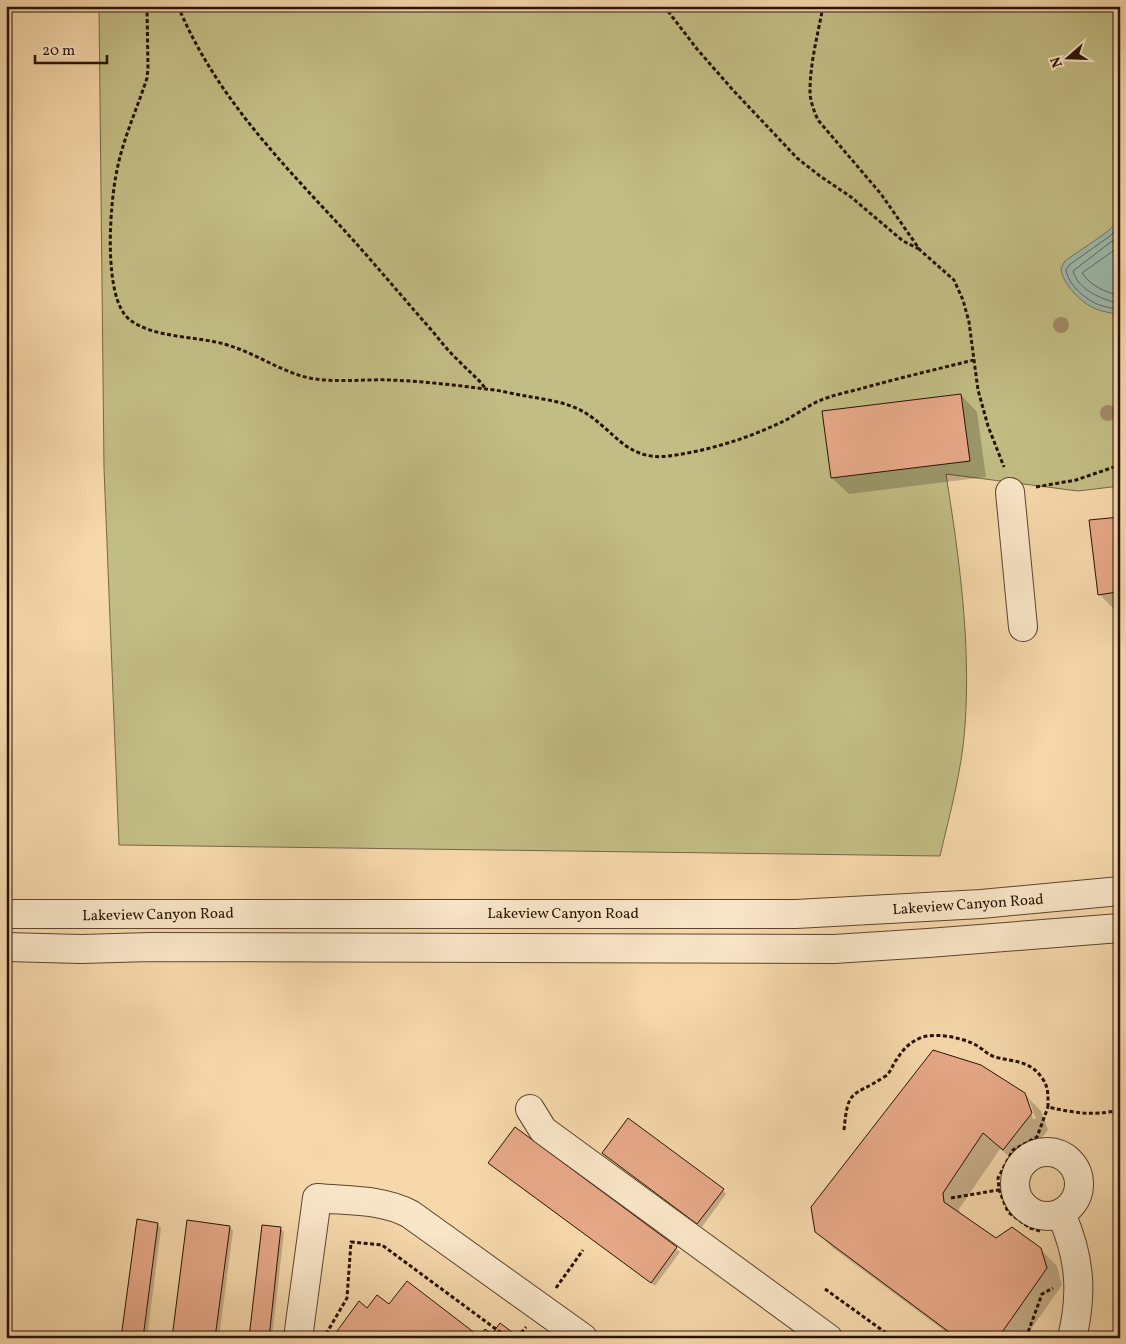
<svg xmlns="http://www.w3.org/2000/svg" width="1126" height="1344" font-family="Vollkorn,serif">
	<rect width="100%" height="100%" fill="#f6d8ab"/>
	<filter id="stains"><feTurbulence type="fractalNoise" baseFrequency=".004" numOctaves="4"/><feColorMatrix values="0 0 0 0 .2 0 0 0 0 .09 0 0 0 0 .02 0 0 0 .5 -.17"/></filter>
	<radialGradient id="worn" r=".72"><stop offset=".6" stop-color="#630" stop-opacity="0"/><stop offset="1" stop-color="#630" stop-opacity=".3"/></radialGradient>
	<path fill="#c2bd84" stroke="#756844" d="M99,6H1120V486L1078,491L946,474C959,557 971,641 965,726C962,770 950,813 940,856L119,845L104,468Z"/>
	<path fill="#9db9ad" stroke="#6e7669" d="M1120,219V315C1112,313 1104,312 1096,309C1081,303 1062,284 1061,268L1065,261L1107,232Z"/>
	<g fill="#0003" fill-rule="evenodd">
		<path d="M961,395L977,412L986,477L849,494L832,478Z"/>
		<path d="M1120,518V610H1115L1099,594Z"/>
		<path d="M1024,1094L1041,1111L1048,1130L1020,1165L1000,1149L959,1209L960,1214L996,1240L1040,1249L1057,1266L1062,1285L1025,1338H954L833,1248L816,1231ZM1026,1100H1029L1036,1119H1033Z"/>
		<path d="M515,1129L680,1252L655,1286L494,1167Z"/>
		<path d="M607,1157L723,1190L726,1194L702,1227Z"/>
		<path d="M157,1224L161,1228L147,1338H123Z"/>
		<path d="M230,1227L233,1231L219,1338H173Z"/>
		<path d="M280,1228L284,1232L272,1338H251Z"/>
	</g>
	<g fill="none" stroke-linecap="round" stroke-linejoin="round">
		<g stroke="#626658" stroke-width="1">
			<path d="M1120,226L1110,236L1069,265L1066,270C1068,284 1084,298 1097,304C1104,307 1113,308 1120,310"/>
			<path d="M1120,235L1073,271C1079,291 1102,299 1120,304"/>
			<path d="M1120,246L1082,273C1091,286 1105,292 1120,296"/>
		</g>
	</g>
	<g fill="#e7a988" stroke="#281203">
		<path d="M961,394L970,461L831,478L822,411Z"/>
		<path d="M1120,517V575H1115L1117,592L1098,595L1089,520Z"/>
		<path d="M933,1050L981,1065L1025,1093L1032,1113L1003,1150L983,1133L943,1193L944,1202L996,1238L1012,1227L1041,1248L1047,1268L998,1338H957L815,1232L811,1207Z"/>
		<path d="M628,1118L724,1189L697,1224L602,1153Z"/>
		<path d="M515,1127L677,1247L651,1283L488,1163Z"/>
		<path d="M137,1219L158,1223L143,1338H121Z"/>
		<path d="M187,1220L230,1226L215,1338H172Z"/>
		<path d="M262,1225L281,1227L269,1338H249Z"/>
		<path d="M407,1281L480,1337L485,1329L492,1334L500,1323L520,1338H332L359,1301L367,1308L377,1295L389,1304Z"/>
	</g>
	<g fill="none" stroke-linecap="round" stroke-linejoin="round">
		<g stroke="#5c442d" stroke-width="30">
			<g id="minor">
				<path d="M1010,492L1023,627"/>
				<path d="M6,914H796L981,904L1120,891"/>
				<path d="M6,947L81,949L151,947L834,949L928,943L1120,928"/>
				<path d="M530,1109L543,1130L828,1338"/>
				<circle cx="1047" cy="1184" r="32"/>
				<path d="M1061,1214C1080,1256 1083,1293 1072,1338"/>
				<path d="M298,1338L317,1198C348,1201 382,1199 410,1214L583,1338"/>
			</g>
		</g>
		<g stroke="#281203" stroke-width="3" stroke-dasharray="4 2.5" stroke-linecap="butt">
			<path d="M147,6L148,69L147,78C137,109 123,139 117,170C110,202 102,299 130,320C154,338 195,336 224,344C254,352 279,371 309,378C335,383 363,379 389,380C421,381 454,385 486,389C499,390 513,394 526,396C542,399 560,401 576,408C612,424 623,462 669,456C708,451 749,438 784,421C796,415 807,406 819,401C832,395 849,392 863,388C900,378 937,369 974,360"/>
			<path d="M178,6C215,95 280,161 344,230C375,264 404,299 434,333C442,343 450,353 459,361C468,371 478,378 485,388"/>
			<path d="M664,6L697,49L732,89L797,158L820,176L851,197L903,241L919,249"/>
			<path d="M823,6C818,34 810,63 810,91C810,101 814,111 818,120L881,194L920,250L954,280L963,300L969,322L978,390L988,426L1004,467"/>
			<path d="M1036,487L1076,480L1120,465"/>
			<path d="M844,1130C848,1087 852,1098 884,1077C891,1073 892,1065 897,1059C903,1049 911,1041 923,1037C938,1033 957,1037 972,1043C980,1046 986,1054 995,1057C1013,1062 1030,1060 1042,1078C1049,1087 1048,1097 1048,1107C1075,1113 1092,1116 1120,1110"/>
			<path d="M951,1198L1016,1187"/>
			<path d="M1040,1231L1030,1228L1008,1212L999,1190L998,1178L1013,1150L1037,1137L1048,1107"/>
			<path d="M556,1288L583,1250"/>
			<path d="M825,1289L893,1338"/>
			<path d="M326,1334L347,1298L351,1242L382,1245L508,1338"/>
			<path d="M517,1338L526,1327"/>
			<path d="M1026,1338L1042,1294L1053,1288"/>
		</g>
		<use href="#minor" stroke="#f9e6c8" stroke-width="28"/>
	</g>
	<g fill="#a28c67">
		<circle cx="1061" cy="325" r="8"/>
		<circle cx="1108" cy="413" r="8"/>
	</g>
	<g text-anchor="middle" stroke-width="5" stroke-linejoin="round" paint-order="stroke">
		<g font-size="15" fill="#281203" stroke="#f9e6c8">
			<text transform="translate(968 904) rotate(-4)" y="5">Lakeview Canyon Road</text>
			<text x="563" y="918">Lakeview Canyon Road</text>
			<text transform="translate(158 914) rotate(-1)" y="5">Lakeview Canyon Road</text>
		</g>
	</g>
	<rect width="1126" height="1344" fill="none" stroke="#f6d8ab" stroke-width="25"/>
	<rect x="8" y="8" width="1111" height="1329" fill="none" stroke="#281203" stroke-width="2.5"/>
	<rect x="12" y="12" width="1101" height="1319" fill="none" stroke="#281203"/>
	<g transform="translate(1068 58) rotate(250)" stroke="#f9e6c8" stroke-width="4" paint-order="stroke">
	<path d="M0-4L9 19L0 12L-9 19Z" fill="#281203"/>
	<text y="-8" font-size="14" font-weight="bold" text-anchor="middle" fill="#281203">N</text>
	</g>
	<path d="M35 55v8h72v-8" fill="none" stroke="#281203" stroke-width="2.5"/>
	<text x="42" y="55" font-size="15" fill="#281203" stroke="#f9e6c8" stroke-width="4" paint-order="stroke">20 m</text>
	<rect width="100%" height="100%" filter="url(#stains)"/>
	<rect width="100%" height="100%" fill="url(#worn)"/>
</svg>
